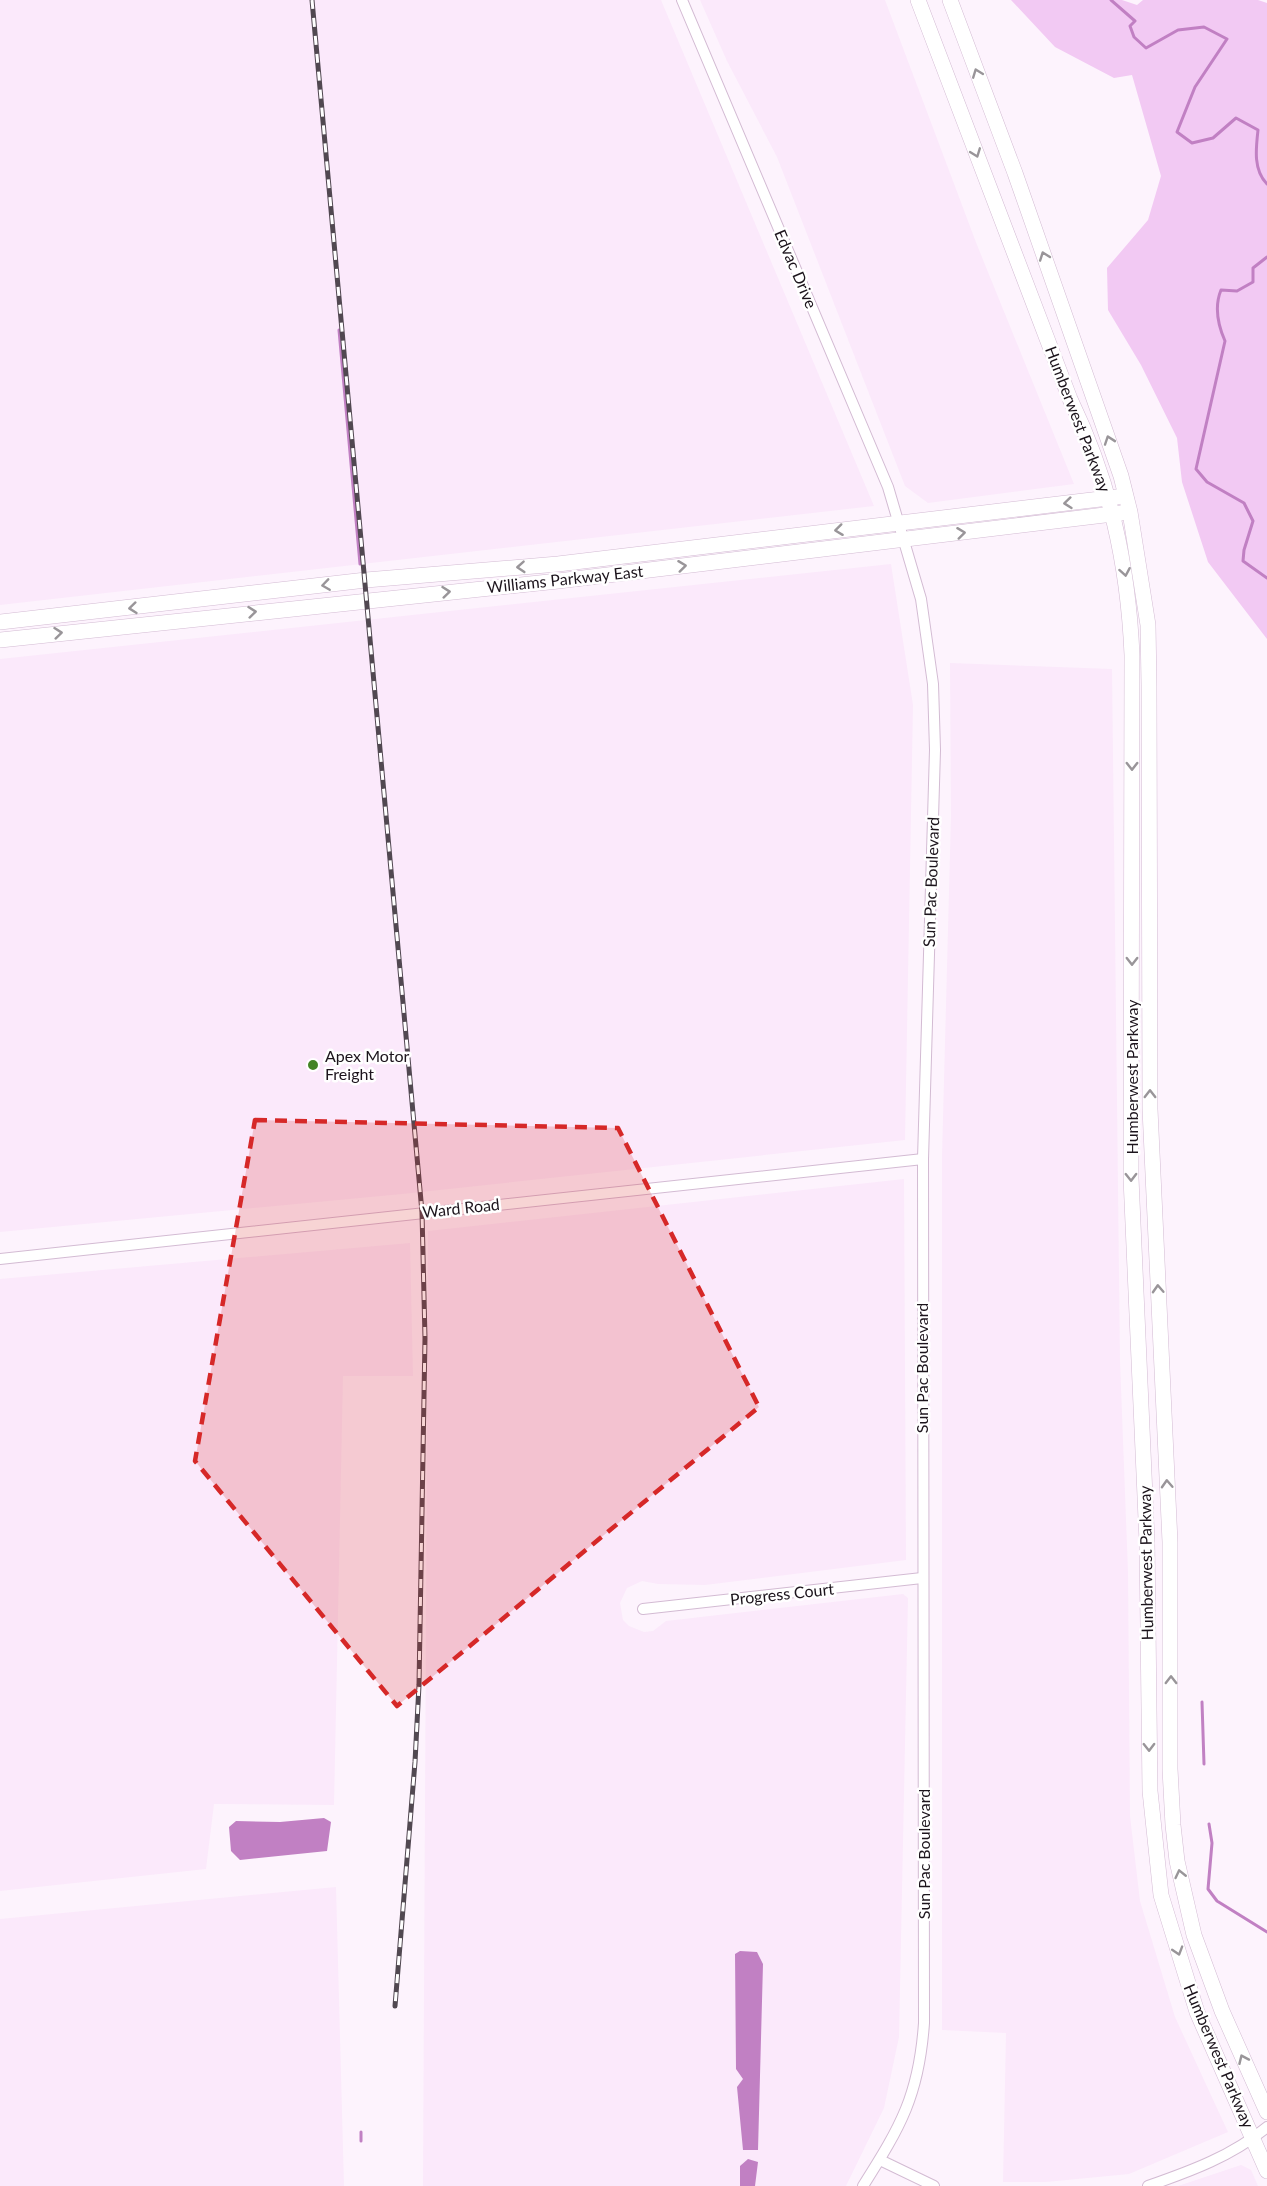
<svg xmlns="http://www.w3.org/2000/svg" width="1267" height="2186" font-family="Lato,sans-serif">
	<rect width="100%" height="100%" fill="#fdf3fd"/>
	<g fill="#fbe9fb">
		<path d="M0,0H661L874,506L0,605Z"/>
		<path d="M700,0H885L977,245L1074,484L928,503L905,486L777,157L727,61Z"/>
		<path d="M891,564L913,705L905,1140L402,1194L0,1232V659Z"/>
		<path d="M950,663L1112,669L1120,1361L1128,1572L1130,1816L1140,1901L1175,2017L1228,2132L1129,2174L1046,2182H1003L1006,2033L942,2030V1156L951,816Z"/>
		<path d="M904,1179L906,1560L705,1585L658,1584L642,1581L627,1588L620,1603L623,1620L629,1626L644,1632L653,1631L666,1621L903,1594L908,1598L899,2037L884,2108L846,2186H423L428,1231Z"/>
		<path d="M410,1243L413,1376H343L334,1805L214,1804L206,1869L0,1891V1279Z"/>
		<path d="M336,1887L344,2186H0V1919Z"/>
		<path d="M1241,2165L1251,2170L1258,2186H1178Z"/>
	</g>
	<path fill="#f2c9f3" d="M1011,0H1122L1137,5L1143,0H1258L1267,3V639L1208,562L1182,482L1177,438L1141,365L1108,310L1107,268L1148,220L1161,176L1132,75L1114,78L1055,47Z"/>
	<g fill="#c180c3">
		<path d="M324,1818L331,1822L327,1851L240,1860L231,1851L229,1827L236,1821L280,1822Z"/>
		<path d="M740,1951L757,1952L763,1964L758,2150H743L737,2087L743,2079L736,2069L735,1954Z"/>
		<path d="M748,2159L758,2162L755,2186H740V2166Z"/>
	</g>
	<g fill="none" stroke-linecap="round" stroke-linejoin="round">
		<g stroke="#c180c3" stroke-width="3">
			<path d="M1111,0L1135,21L1130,26L1134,37L1146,48L1178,30L1204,27L1227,39L1195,87L1177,132L1192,143L1213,138L1236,118L1258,130C1256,148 1253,170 1267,184"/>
			<path d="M1267,257L1253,268V282L1237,291L1221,290C1214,307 1218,325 1225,341L1196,469L1207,482L1244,503L1253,521L1244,550L1243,561L1267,578"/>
			<path d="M339,330L360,564"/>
			<path d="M1202,1702L1204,1764"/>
			<path d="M1209,1824L1212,1843L1208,1889L1217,1901L1267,1932"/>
			<path d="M361,2141V2132"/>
		</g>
		<g stroke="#d3bbd3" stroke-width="12">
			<g id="minor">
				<path d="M682,0L888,487L921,599L933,684L935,750L923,1159L924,2023C919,2095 901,2126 863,2186"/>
				<path d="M0,1259L923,1159"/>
				<path d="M643,1609L922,1578"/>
				<path d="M880,2160L934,2186"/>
				<path d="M1148,2186C1191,2171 1232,2156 1267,2127"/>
			</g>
		</g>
		<g stroke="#d3bbd3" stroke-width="16">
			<g id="secondary">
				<path d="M918,0L1070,399C1110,482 1128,563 1132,655L1131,1178L1147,1542L1150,1791L1161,1895L1197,2012L1267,2171"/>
				<path d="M950,0L1015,173L1121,476L1130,512L1148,625L1149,685L1150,1109L1170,1542V1769L1173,1825L1177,1861L1194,1935L1222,2011L1267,2112"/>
				<path d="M0,622L366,580L558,564L1117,497"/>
				<path d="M0,640L558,581L1121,513"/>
			</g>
		</g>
		<use href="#minor" stroke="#fff" stroke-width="10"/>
		<use href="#secondary" stroke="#fff" stroke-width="15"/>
		<g stroke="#514851" stroke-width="5">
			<path id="rail" d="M312,0L422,1212L425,1338L419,1685L415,1762L395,2006"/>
		</g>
		<use href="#rail" stroke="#fff" stroke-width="3" stroke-dasharray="9" stroke-linecap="butt"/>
	</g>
	<defs><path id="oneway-chevron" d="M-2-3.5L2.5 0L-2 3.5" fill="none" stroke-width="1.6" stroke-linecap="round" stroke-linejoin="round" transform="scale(1.5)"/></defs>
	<g stroke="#999599">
		<use href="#oneway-chevron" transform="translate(977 73) rotate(-111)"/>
		<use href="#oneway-chevron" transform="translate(976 153) rotate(69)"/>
		<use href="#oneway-chevron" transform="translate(1044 256) rotate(-110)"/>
		<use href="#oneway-chevron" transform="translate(1109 440) rotate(-109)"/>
		<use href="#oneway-chevron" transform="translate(1068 503) rotate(174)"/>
		<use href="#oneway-chevron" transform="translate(839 530) rotate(173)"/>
		<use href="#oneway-chevron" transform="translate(961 533) rotate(-7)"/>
		<use href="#oneway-chevron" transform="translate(682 566) rotate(-7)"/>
		<use href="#oneway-chevron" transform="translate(521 567) rotate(176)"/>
		<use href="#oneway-chevron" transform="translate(1125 572) rotate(80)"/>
		<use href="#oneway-chevron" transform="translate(326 585) rotate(172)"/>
		<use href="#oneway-chevron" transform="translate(446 592) rotate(-6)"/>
		<use href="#oneway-chevron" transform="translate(133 608) rotate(174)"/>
		<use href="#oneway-chevron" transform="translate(252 612) rotate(-6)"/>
		<use href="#oneway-chevron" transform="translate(58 633) rotate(-6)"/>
		<use href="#oneway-chevron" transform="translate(1132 766) rotate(90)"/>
		<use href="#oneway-chevron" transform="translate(1132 961) rotate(90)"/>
		<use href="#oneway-chevron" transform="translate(1150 1094) rotate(-90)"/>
		<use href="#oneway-chevron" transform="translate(1131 1177) rotate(89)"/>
		<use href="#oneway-chevron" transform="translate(1158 1289) rotate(-93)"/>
		<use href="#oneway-chevron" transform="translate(1167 1484) rotate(-93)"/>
		<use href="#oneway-chevron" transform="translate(1171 1680) rotate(-90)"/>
		<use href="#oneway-chevron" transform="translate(1149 1747) rotate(89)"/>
		<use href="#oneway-chevron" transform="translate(1180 1874) rotate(-103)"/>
		<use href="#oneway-chevron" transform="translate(1178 1951) rotate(73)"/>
		<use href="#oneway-chevron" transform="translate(1243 2059) rotate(-114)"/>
	</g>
	<path fill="#d62828" fill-opacity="0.2" stroke="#d62828" stroke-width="4.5" stroke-dasharray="12 8" stroke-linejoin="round" d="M255,1120L618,1128L759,1407L397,1706L195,1461Z"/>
	<circle fill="#438425" stroke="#fff" stroke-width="2" cx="313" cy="1065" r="6"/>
	<g text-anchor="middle" stroke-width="5" stroke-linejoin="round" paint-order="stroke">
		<g font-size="16" fill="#1c141c" stroke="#fff">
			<text transform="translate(796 269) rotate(67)" y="6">Edvac Drive</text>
			<text transform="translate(1078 419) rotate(69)" y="6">Humberwest Parkway</text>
			<text transform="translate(565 579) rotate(-6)" y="6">Williams Parkway East</text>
			<text transform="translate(931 882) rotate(-88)" y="6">Sun Pac Boulevard</text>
			<text transform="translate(1132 1077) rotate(-90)" y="6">Humberwest Parkway</text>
			<text transform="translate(461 1208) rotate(-6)" y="6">Ward Road</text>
			<text transform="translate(922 1368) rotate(-90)" y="6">Sun Pac Boulevard</text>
			<text transform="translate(1146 1563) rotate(-91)" y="6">Humberwest Parkway</text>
			<text transform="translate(782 1594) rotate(-6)" y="6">Progress Court</text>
			<text transform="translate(924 1854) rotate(-90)" y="6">Sun Pac Boulevard</text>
			<text transform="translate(1219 2056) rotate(67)" y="6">Humberwest Parkway</text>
		</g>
		<g font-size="16" fill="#1c141c" stroke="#fff" text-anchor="start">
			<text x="325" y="1062">Apex Motor<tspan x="325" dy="18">Freight</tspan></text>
		</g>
	</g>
</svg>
